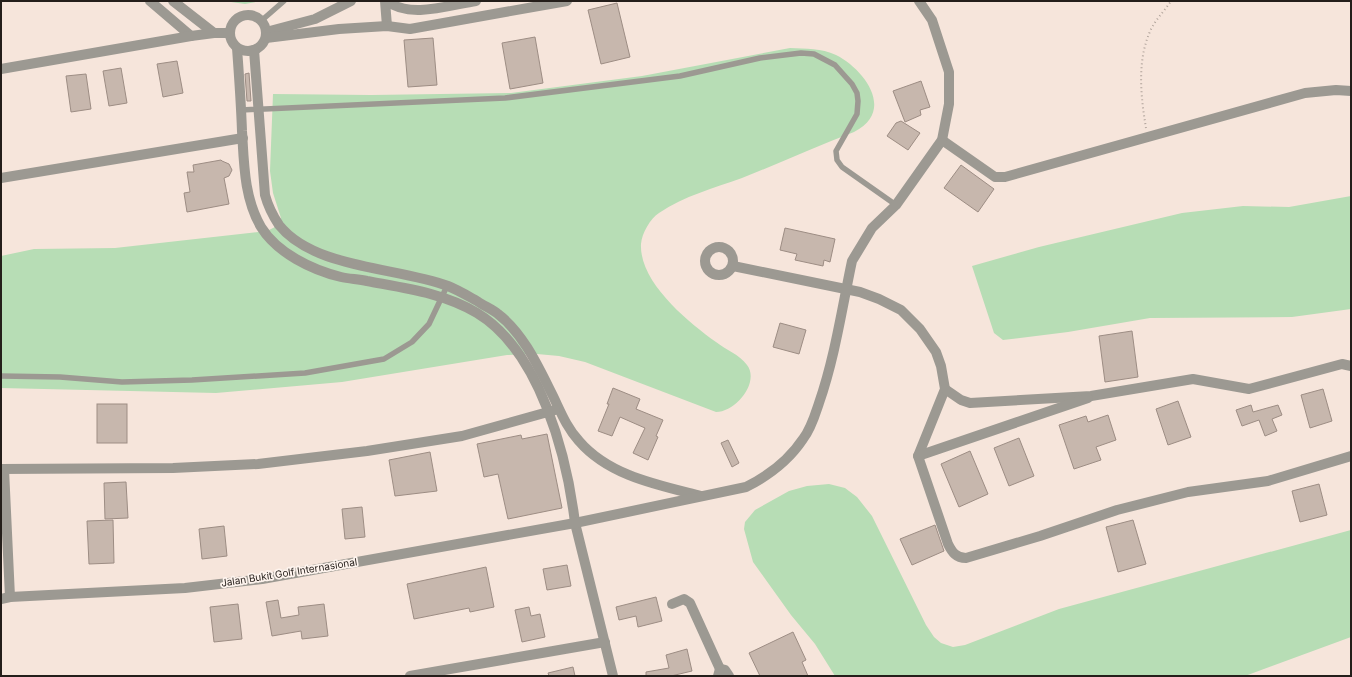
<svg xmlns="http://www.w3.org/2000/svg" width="1352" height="677" font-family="Inter,sans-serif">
	<rect width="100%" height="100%" fill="#f6e5db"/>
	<g fill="#b7ddb5">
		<path d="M224,1H261L245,4Z"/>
		<path d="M790,48C806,49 821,48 836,55C864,69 896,111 854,132C817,146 780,163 742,178C714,188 684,196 659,213C650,219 642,233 641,244C639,282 688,322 716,342C726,350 739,354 747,365C760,382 736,412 716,412L585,362L559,356L537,354L507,355L342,382L216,393L1,388V256L34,249L115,248L267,231L277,226L281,218L273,193L270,171L273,94L371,95L511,93L642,76Z"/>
		<path d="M1351,196V309L1292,317L1150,318L1068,332L1003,340L994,333L972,266L1039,247L1182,213L1243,206L1289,207Z"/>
		<path d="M829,484L845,488L857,497L872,516L926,625L934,637L941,643L953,647L965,645L1059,609L1351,530V637L1245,676H835L815,644L791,615L753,562L744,529L745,522L755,510L789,491L807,486Z"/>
	</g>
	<g fill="#c7b7ad" stroke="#9d8d84">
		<path d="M617,3L630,57L601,64L588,10Z"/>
		<path d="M535,37L543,83L510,89L502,43Z"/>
		<path d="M433,38L437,85L408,87L404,40Z"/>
		<path d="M177,61L183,93L163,97L157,64Z"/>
		<path d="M121,68L127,103L109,106L103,71Z"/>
		<path d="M249,73L251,101H247L245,74Z"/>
		<path d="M86,74L91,109L71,112L66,76Z"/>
		<path d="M921,81L930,107L920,110L921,115L905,122L893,91Z"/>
		<path d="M901,121L920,133L908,150L887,136L896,123Z"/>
		<path d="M221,160L222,161L229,164L232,170L229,176L224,178L229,204L187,212L184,193L190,192L187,172H194L193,165Z"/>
		<path d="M961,165L994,189L978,212L944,188Z"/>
		<path d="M785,228L835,239L830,262L824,260L823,266L795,260L797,254L780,250Z"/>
		<path d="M780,323L806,330L799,354L773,347Z"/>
		<path d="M1132,331L1138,377L1105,382L1099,336Z"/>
		<path d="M613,388L640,399L636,409L663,420L656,436L658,437L648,460L633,453L645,428L620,417L612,436L598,431L609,404H607Z"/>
		<path d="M1323,389L1332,421L1310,428L1301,395Z"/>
		<path d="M1178,401L1191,437L1168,445L1156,409Z"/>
		<rect x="97" y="404" width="30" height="39"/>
		<path d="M1251,405L1253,412L1278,405L1282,415L1272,419L1277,431L1265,436L1259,420L1242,426L1236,410Z"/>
		<path d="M1108,415L1116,440L1096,447L1101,460L1074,469L1059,425L1086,416L1088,422Z"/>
		<path d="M547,434L562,508L508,519L498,474L484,477L477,444L521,435L522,439Z"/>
		<path d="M1019,438L1034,476L1009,486L994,448Z"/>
		<path d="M728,440L739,463L732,467L721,443Z"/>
		<path d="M970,451L988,494L959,507L941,464Z"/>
		<path d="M430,452L437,491L395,496L389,460Z"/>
		<path d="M126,482L128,518L105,519L104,483Z"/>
		<path d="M1319,484L1327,515L1300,522L1292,491Z"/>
		<path d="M362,507L365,537L345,539L342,509Z"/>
		<path d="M113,520L114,563L89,564L87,521Z"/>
		<path d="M1133,520L1146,564L1118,572L1106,527Z"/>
		<path d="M935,525L944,551L912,565L900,539Z"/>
		<path d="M224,526L227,556L202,559L199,529Z"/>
		<path d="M567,565L571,586L547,590L543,569Z"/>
		<path d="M486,567L494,607L470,612L469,608L414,619L407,584Z"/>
		<path d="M656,597L662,621L638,627L636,616L619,620L616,607Z"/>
		<path d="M278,600L281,618L299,615L298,607L324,604L328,636L302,639L301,631L272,636L266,602Z"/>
		<path d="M238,604L242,639L214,642L210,607Z"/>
		<path d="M529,607L531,616L540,614L545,637L522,642L515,610Z"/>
		<path d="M793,632L806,660L802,662L808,676H760L749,653Z"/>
		<path d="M687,649L692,671L671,676H646V672L669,668L666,655Z"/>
		<path d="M573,667L575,676H549L548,673Z"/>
	</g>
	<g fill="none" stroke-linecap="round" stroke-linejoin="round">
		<path stroke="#b0a39b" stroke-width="2" stroke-dasharray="1 3" stroke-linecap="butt" d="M1146,128C1141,98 1137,63 1149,34C1153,22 1164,12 1171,1"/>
		<g stroke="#9c9992" stroke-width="5.5">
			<path d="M261,21L284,1"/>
			<path d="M241,110L505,98L680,76L760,58L801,53L814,54L835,65L852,84L857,93L858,101L857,114L836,151L837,160L842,167L896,205"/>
			<path d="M1,376L60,377L122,382L192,380L305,373L384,359L412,342L429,324L447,286"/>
		</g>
		<g stroke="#9c9992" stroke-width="10">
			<path d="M150,1L191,36"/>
			<path d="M173,1L214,33"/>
			<path d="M385,1L387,26"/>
			<path d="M387,1C409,19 450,5 476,1"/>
			<circle cx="248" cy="33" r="18"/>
			<path d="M266,32L315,19L351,1"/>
			<path d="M266,38L339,29L387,26L410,29L567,1"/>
			<path d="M237,48C239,75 241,103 242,131C244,163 244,198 261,227C277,253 312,270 341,277C349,279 358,279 367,281C404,288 444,293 477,313C540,351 567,456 575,523L613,676"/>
			<path d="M254,50L265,195C268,206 273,216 279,225C314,269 398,267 448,286C458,290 468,296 477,301C484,306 492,309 498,314C523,333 538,366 552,394C560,410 566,427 579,441C609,476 658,485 701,496"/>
			<path d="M1,69L191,36L214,33H229"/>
			<path d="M942,140L995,177H1005L1305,93L1336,90L1351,91"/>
			<path d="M1,178L243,138"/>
			<circle cx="719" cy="261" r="14"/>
			<path d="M733,266L860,292L879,299L901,310L920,329L936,352L941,366L945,389L918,456L948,544C952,552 956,558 966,558L1040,536L1117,510L1188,492L1268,481L1351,456"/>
			<path d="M945,389L961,400L970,403L1091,396L1193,379L1249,389L1342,364L1351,366"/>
			<path d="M918,456L1088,398"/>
			<path d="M1,469L173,468L258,464L367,451L462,436L555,410"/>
			<path d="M4,469L10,597"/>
			<path d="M1,599L10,597L185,588L262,579L575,523L746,487C768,476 789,460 803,439C811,429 815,415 819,403C835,357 842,308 852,261L872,228L896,205L942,140L949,104V72L932,20L919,1"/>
			<path d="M672,604L684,599L690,603L720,669"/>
			<path d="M410,676L605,642"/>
			<path d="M718,676L720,669L725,670L729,676"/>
		</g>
	</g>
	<g text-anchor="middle" stroke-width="3.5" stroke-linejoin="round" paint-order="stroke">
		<g font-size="10" fill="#241e1a" stroke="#fef4ee">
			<text transform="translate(289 572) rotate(-9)" y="4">Jalan Bukit Golf Internasional</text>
		</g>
	</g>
	<rect width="1352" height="677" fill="none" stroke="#241e1a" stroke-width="4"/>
</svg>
